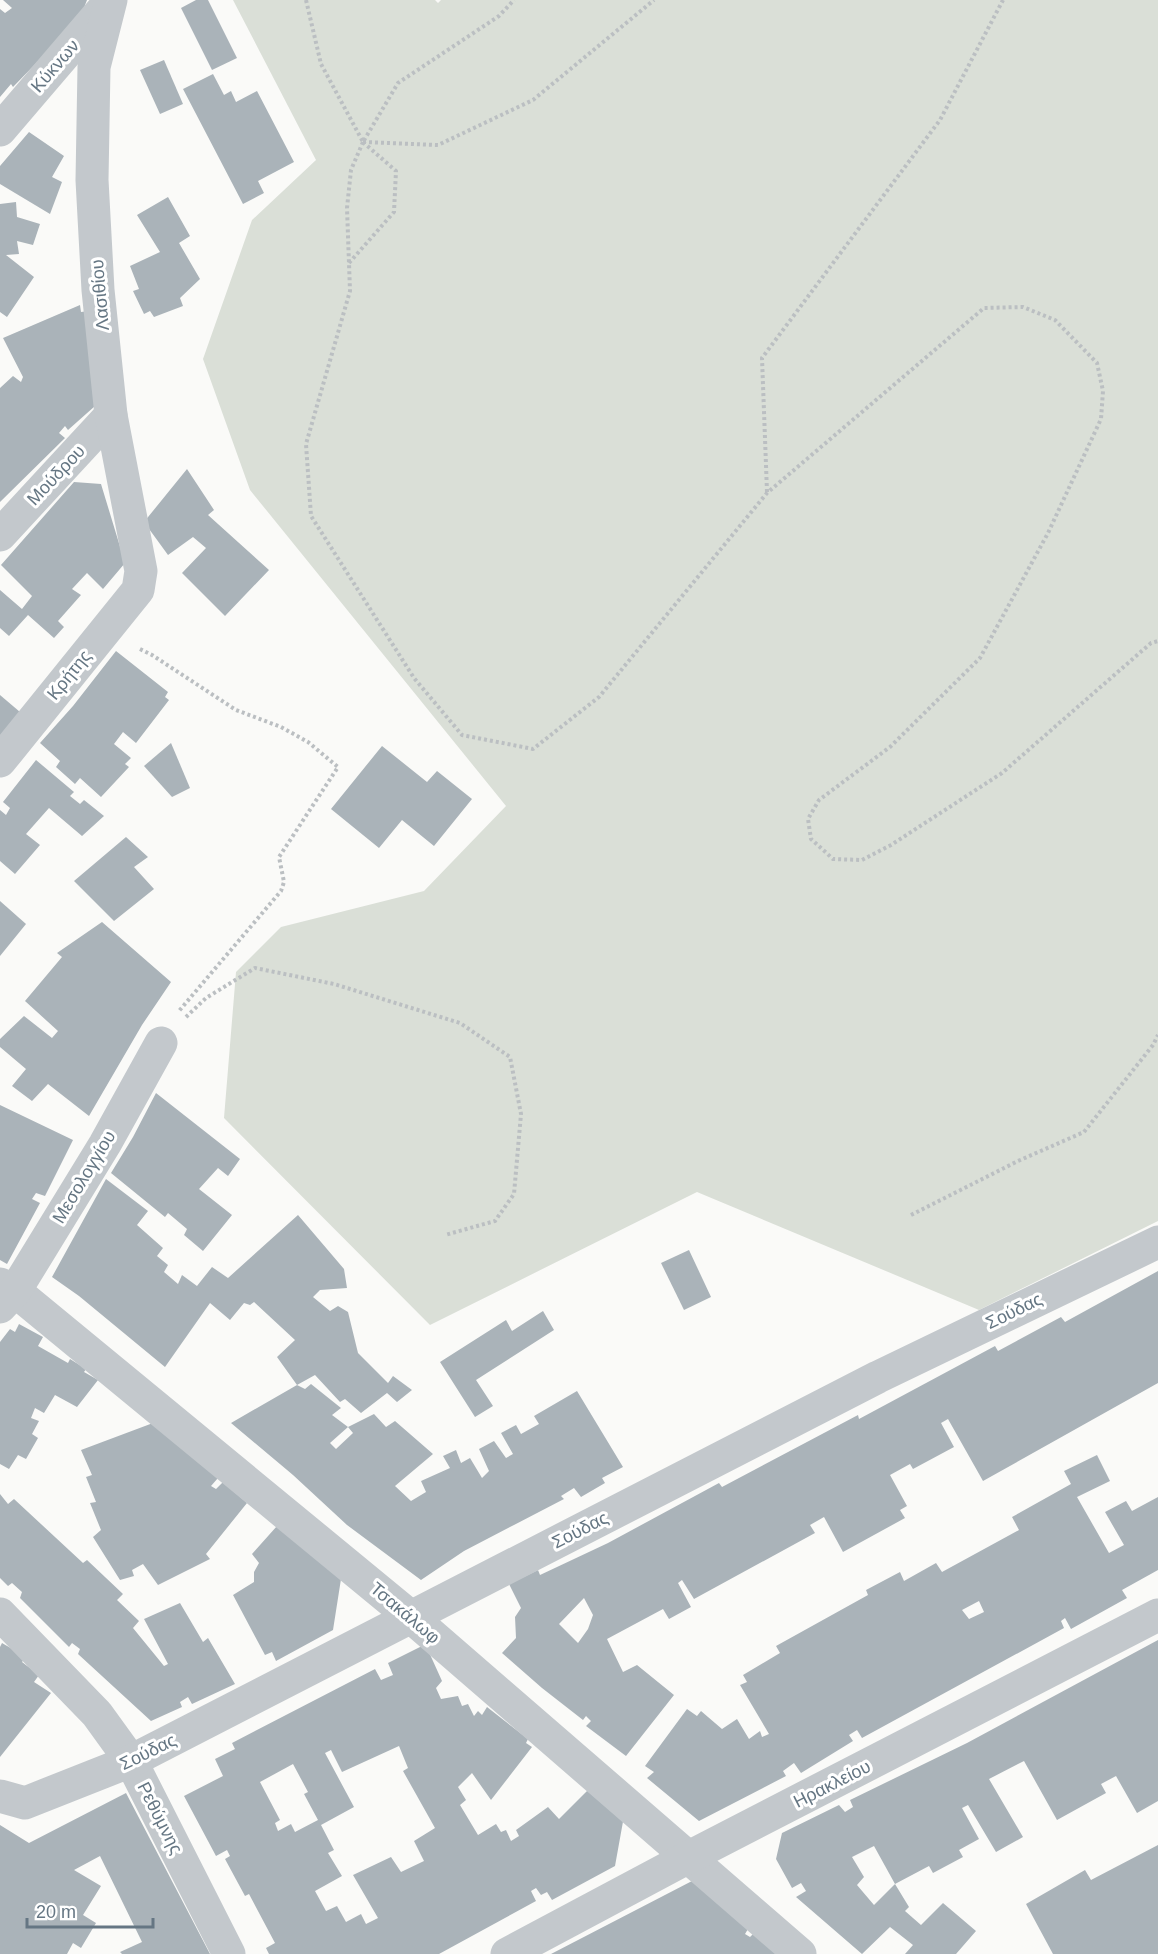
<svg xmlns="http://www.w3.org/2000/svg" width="1158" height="1954" font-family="Arial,sans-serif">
	<rect width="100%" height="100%" fill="#fafaf8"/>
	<path fill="#dadfd7" d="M233,0H435L438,3L441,0H1158V1221L979,1310L697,1192L430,1325L224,1118L236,972L281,927L424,891L506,806L250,490L203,359L252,220L316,160Z"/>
	<g fill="#aab3b9" fill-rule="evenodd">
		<path d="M3,0H87L80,18L13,87L11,84L0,97V9L5,13L12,8Z"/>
		<path d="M196,0H208L237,58L212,70L181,8Z"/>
		<path d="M164,60L183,104L160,114L140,70Z"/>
		<path d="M213,74L224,95L231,91L236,102L257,91L294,162L258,181L264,193L243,204L183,89Z"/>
		<path d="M29,132L64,156L52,177L62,182L50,214L0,184V166Z"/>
		<path d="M168,197L190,236L179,243L200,279L180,298L183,306L154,317L150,311L144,314L133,291L139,289L130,266L160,252L137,215Z"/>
		<path d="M16,202L17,217L40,224L33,245L17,241L19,254L6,255L34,277L7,317L0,312V204Z"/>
		<path d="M80,305L81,312L89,311L95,406L68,430L65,426L59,433L65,438L0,502V388L13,376L21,382L23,377L3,338Z"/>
		<path d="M187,469L214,510L208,515L269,570L225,616L182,573L206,548L193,537L168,555L144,522Z"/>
		<path d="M74,482L101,484L125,563L103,589L87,573L72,589L81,595L58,621L64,627L54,638L28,615L9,636L0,628V590L22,609L32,596L1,565Z"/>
		<path d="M116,651L168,692L165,697L169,700L136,743L123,732L114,744L131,758L125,764L129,767L101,797L80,778L75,784L56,767L60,761L40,743L73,706Z"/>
		<path d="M0,695L20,712L0,736Z"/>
		<path d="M171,743L190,788L172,797L144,766Z"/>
		<path d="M382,746L427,782L437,771L472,799L434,846L402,820L379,848L331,809Z"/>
		<path d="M36,760L74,792L70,796L80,804L84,800L104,816L82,836L49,808L26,834L40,845L15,874L0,861V810L6,815L10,808L3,802Z"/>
		<path d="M126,837L148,857L134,867L154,889L114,921L74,881Z"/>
		<path d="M0,901L26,924L0,956Z"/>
		<path d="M102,922L171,982L142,1025L89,1116L48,1084L32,1101L12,1086L26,1069L0,1047V1039L24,1016L52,1038L58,1031L25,1001L62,957L57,953Z"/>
		<path d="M156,1093L240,1159L228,1176L218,1168L199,1189L232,1215L203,1251L184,1235L187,1229L168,1213L165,1217L111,1173L133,1137Z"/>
		<path d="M0,1105L73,1140L45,1196L36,1193L32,1199L40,1203L7,1264L0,1260Z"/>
		<path d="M106,1179L148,1211L137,1225L163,1248L157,1256L168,1265L164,1272L178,1284L182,1275L197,1286L212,1267L228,1278L298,1215L344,1269L347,1288L320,1290L313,1297L330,1311L338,1306L348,1312L358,1353L388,1383L393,1376L412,1390L397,1402L387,1393L361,1413L345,1399L340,1402L315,1375L297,1385L277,1357L295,1340L254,1302L250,1305L244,1303L230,1320L210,1303L165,1367L79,1296L52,1277Z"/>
		<path d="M689,1250L711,1297L684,1310L661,1263Z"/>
		<path d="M1158,1271V1383L983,1481L948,1419L941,1423L954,1447L913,1469L910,1464L890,1475L907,1506L900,1510L905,1518L843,1552L824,1517L810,1525L815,1533L694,1599L682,1580L678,1583L691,1607L669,1619L663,1609L607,1639L623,1672L637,1665L674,1695L626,1756L586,1726L591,1721L586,1716L583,1720L542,1688L502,1653L516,1638L515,1617L521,1608L509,1584L538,1570L540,1575L608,1543L719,1483L722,1487L858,1415L859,1419L995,1346L998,1351L1061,1317L1065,1322ZM584,1598L593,1615L588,1629L578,1643L559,1624Z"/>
		<path d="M543,1311L554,1330L476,1380L493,1406L475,1417L440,1362L506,1320L512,1331Z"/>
		<path d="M19,1324L43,1337L38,1346L68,1363L70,1359L86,1369L84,1372L98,1380L77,1407L55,1395L44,1413L35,1408L31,1418L39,1421L32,1434L38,1438L26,1459L18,1455L9,1469L0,1464V1342L10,1329L15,1332Z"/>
		<path d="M311,1384L341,1408L332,1415L348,1427L330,1443L336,1449L353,1433L348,1427L374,1414L386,1427L395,1421L433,1454L395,1486L411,1501L426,1492L421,1481L450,1468L443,1456L456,1450L461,1463L470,1458L482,1478L489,1471L479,1449L494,1441L506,1458L513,1454L501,1433L516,1425L521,1434L539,1424L534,1416L577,1391L623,1467L602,1478L605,1483L581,1497L574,1488L561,1496L564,1499L464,1551L421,1580L347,1525L293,1475L231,1423L297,1385L305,1389Z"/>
		<path d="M153,1423L218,1478L211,1486L216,1489L223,1482L247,1503L206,1554L210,1559L158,1585L143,1564L132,1570L134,1576L120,1580L93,1537L101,1530L90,1503L96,1502L86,1477L92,1475L81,1450Z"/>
		<path d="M1097,1455L1110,1481L1077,1497L1109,1553L1124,1545L1105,1512L1126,1501L1132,1511L1158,1497V1570L1122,1590L1127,1598L1071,1629L1065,1618L1061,1621L1064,1628L862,1738L857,1730L849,1735L853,1741L801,1773L794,1763L783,1771L786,1776L699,1821L647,1778L654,1772L645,1766L687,1709L697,1716L701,1711L722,1729L737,1719L749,1739L760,1731L762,1737L769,1734L740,1685L747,1682L743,1675L780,1653L776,1646L868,1595L866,1590L900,1572L904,1581L936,1563L942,1572L1019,1530L1012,1517L1071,1484L1064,1471ZM979,1601L984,1612L969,1619L962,1610Z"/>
		<path d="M0,1494L8,1504L14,1499L83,1563L87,1560L123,1594L117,1600L139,1621L133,1628L164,1666L168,1664L144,1619L180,1603L203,1642L208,1638L235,1684L192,1704L188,1697L180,1702L182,1707L151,1721L78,1654L80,1649L72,1643L69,1647L20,1598L22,1592L12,1583L8,1586L0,1578Z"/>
		<path d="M277,1526L341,1579L333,1630L276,1661L272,1652L265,1655L233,1595L254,1582V1572L259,1563L252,1554Z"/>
		<path d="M1158,1640V1801L1137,1813L1116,1776L1101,1784L1106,1793L1057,1820L1024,1761L989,1779L1023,1837L996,1852L968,1805L962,1808L979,1839L959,1850L963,1857L933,1873L929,1866L895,1884L909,1907L905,1911L921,1925L943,1903L976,1931L956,1954H905L913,1945L890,1927L862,1954L796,1897L806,1891L801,1883L792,1888L776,1859L782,1833L839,1805L845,1812L853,1807L850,1800L967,1743ZM874,1846L895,1884L874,1905L857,1885L864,1877L852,1857Z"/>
		<path d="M2,1643L26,1657L22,1662L39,1675L34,1682L51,1693L0,1757V1647Z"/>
		<path d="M422,1646L428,1650L442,1681L436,1688L441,1699L458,1696L462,1706L468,1704L474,1716L478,1711L482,1715L487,1707L528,1739L526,1743L532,1747L491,1800L472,1773L458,1787L466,1800L460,1805L478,1835L496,1824L501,1832L506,1830L511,1841L519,1836L516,1830L548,1807L559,1819L589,1789L624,1816L615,1866L552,1900L547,1892L541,1895L536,1888L531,1891L536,1901L439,1954H269L266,1948L275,1943L249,1894L245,1896L225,1859L230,1856L227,1850L216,1856L184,1796L223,1776L215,1759L235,1749L232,1743L375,1669L381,1680L393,1675L388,1663ZM399,1746L408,1768L403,1771L435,1828L414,1841L424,1861L401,1872L391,1857L353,1875L378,1918L366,1924L361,1914L346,1922L337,1906L326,1911L315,1891L342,1876L328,1853L334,1850L321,1825L354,1807L325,1753L331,1750L342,1772ZM293,1764L308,1792L304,1794L318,1820L295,1832L291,1824L278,1831L275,1823L280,1820L260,1782Z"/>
		<path d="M126,1793L210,1954H122L120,1952L142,1942L100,1856L74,1870L101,1886L83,1915L96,1923L81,1948L73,1943L67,1954H0V1825L29,1843Z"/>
		<path d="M1158,1845V1954H1053L1026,1904L1085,1870L1091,1880Z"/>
		<path d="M692,1881L748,1929L745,1934L750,1937L755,1932L780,1954H551Z"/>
	</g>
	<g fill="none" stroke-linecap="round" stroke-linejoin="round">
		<g stroke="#bbbfc2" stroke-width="4" stroke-dasharray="3 3" stroke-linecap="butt">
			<path d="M306,0L321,64L363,142L398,83L499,16L514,0"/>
			<path d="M363,142L351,170L347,208L350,291L306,444L311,516L414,678L462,735L533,749L599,697L767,493L984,308L1023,307L1055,320L1097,363L1103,391L1101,419L1048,533L980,658L890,747L819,800L808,819L811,839L833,859L862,860L891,845L1002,773L1151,643L1158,641"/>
			<path d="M363,142L438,145L533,100L654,0"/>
			<path d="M349,263L394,212L396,171L364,143"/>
			<path d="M767,492L762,358L940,120L1003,0"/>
			<path d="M140,649L152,655L236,710L281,727L308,742L338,767L279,857L284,882L281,891L179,1011"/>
			<path d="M186,1017L206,998L255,968L334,984L460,1023L510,1057L521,1114L514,1194L495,1221L445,1235"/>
			<path d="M911,1215L1018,1161L1084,1132L1153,1045L1158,1035"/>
		</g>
		<g stroke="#c3c8cc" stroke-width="33">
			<path d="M0,130L106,6"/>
			<path d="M0,535L111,415"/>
			<path d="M0,761L138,590L141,571L111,415L98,290L92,180L94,67L111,0"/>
			<path d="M0,1284L15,1291L411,1617L800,1954"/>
			<path d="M0,1307L15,1291L105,1144L161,1043"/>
			<path d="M0,1614L97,1714L131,1761L229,1954"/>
			<path d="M0,1796L25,1803L131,1761L878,1377L1158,1242"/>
			<path d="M507,1954L687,1858L1158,1615"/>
		</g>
	</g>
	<g text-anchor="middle" stroke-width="6" stroke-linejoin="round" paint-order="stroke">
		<g font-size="18" fill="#657683" stroke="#fff">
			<text transform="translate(55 66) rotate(-49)" y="6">Κύκνων</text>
			<text transform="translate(100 295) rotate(-95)" y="6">Λασιθίου</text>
			<text transform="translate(56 475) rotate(-47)" y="6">Μούδρου</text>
			<text transform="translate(69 675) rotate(-51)" y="6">Κρήτης</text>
			<text transform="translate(84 1177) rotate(-59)" y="6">Μεσολογγίου</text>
			<text transform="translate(1014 1311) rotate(-26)" y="6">Σούδας</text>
			<text transform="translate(580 1530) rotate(-27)" y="6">Σούδας</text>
			<text transform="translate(405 1613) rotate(40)" y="6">Τσακάλωφ</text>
			<text transform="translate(148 1752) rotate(-26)" y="6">Σούδας</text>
			<text transform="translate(832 1784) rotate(-27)" y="6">Ηρακλείου</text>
			<text transform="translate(160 1818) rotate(63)" y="6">Ρεθύμνης</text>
		</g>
	</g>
	<path d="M27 1918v9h126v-9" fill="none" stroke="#657683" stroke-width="3"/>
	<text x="36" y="1918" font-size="18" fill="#657683" stroke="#ffffff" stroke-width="4.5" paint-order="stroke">20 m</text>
</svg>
